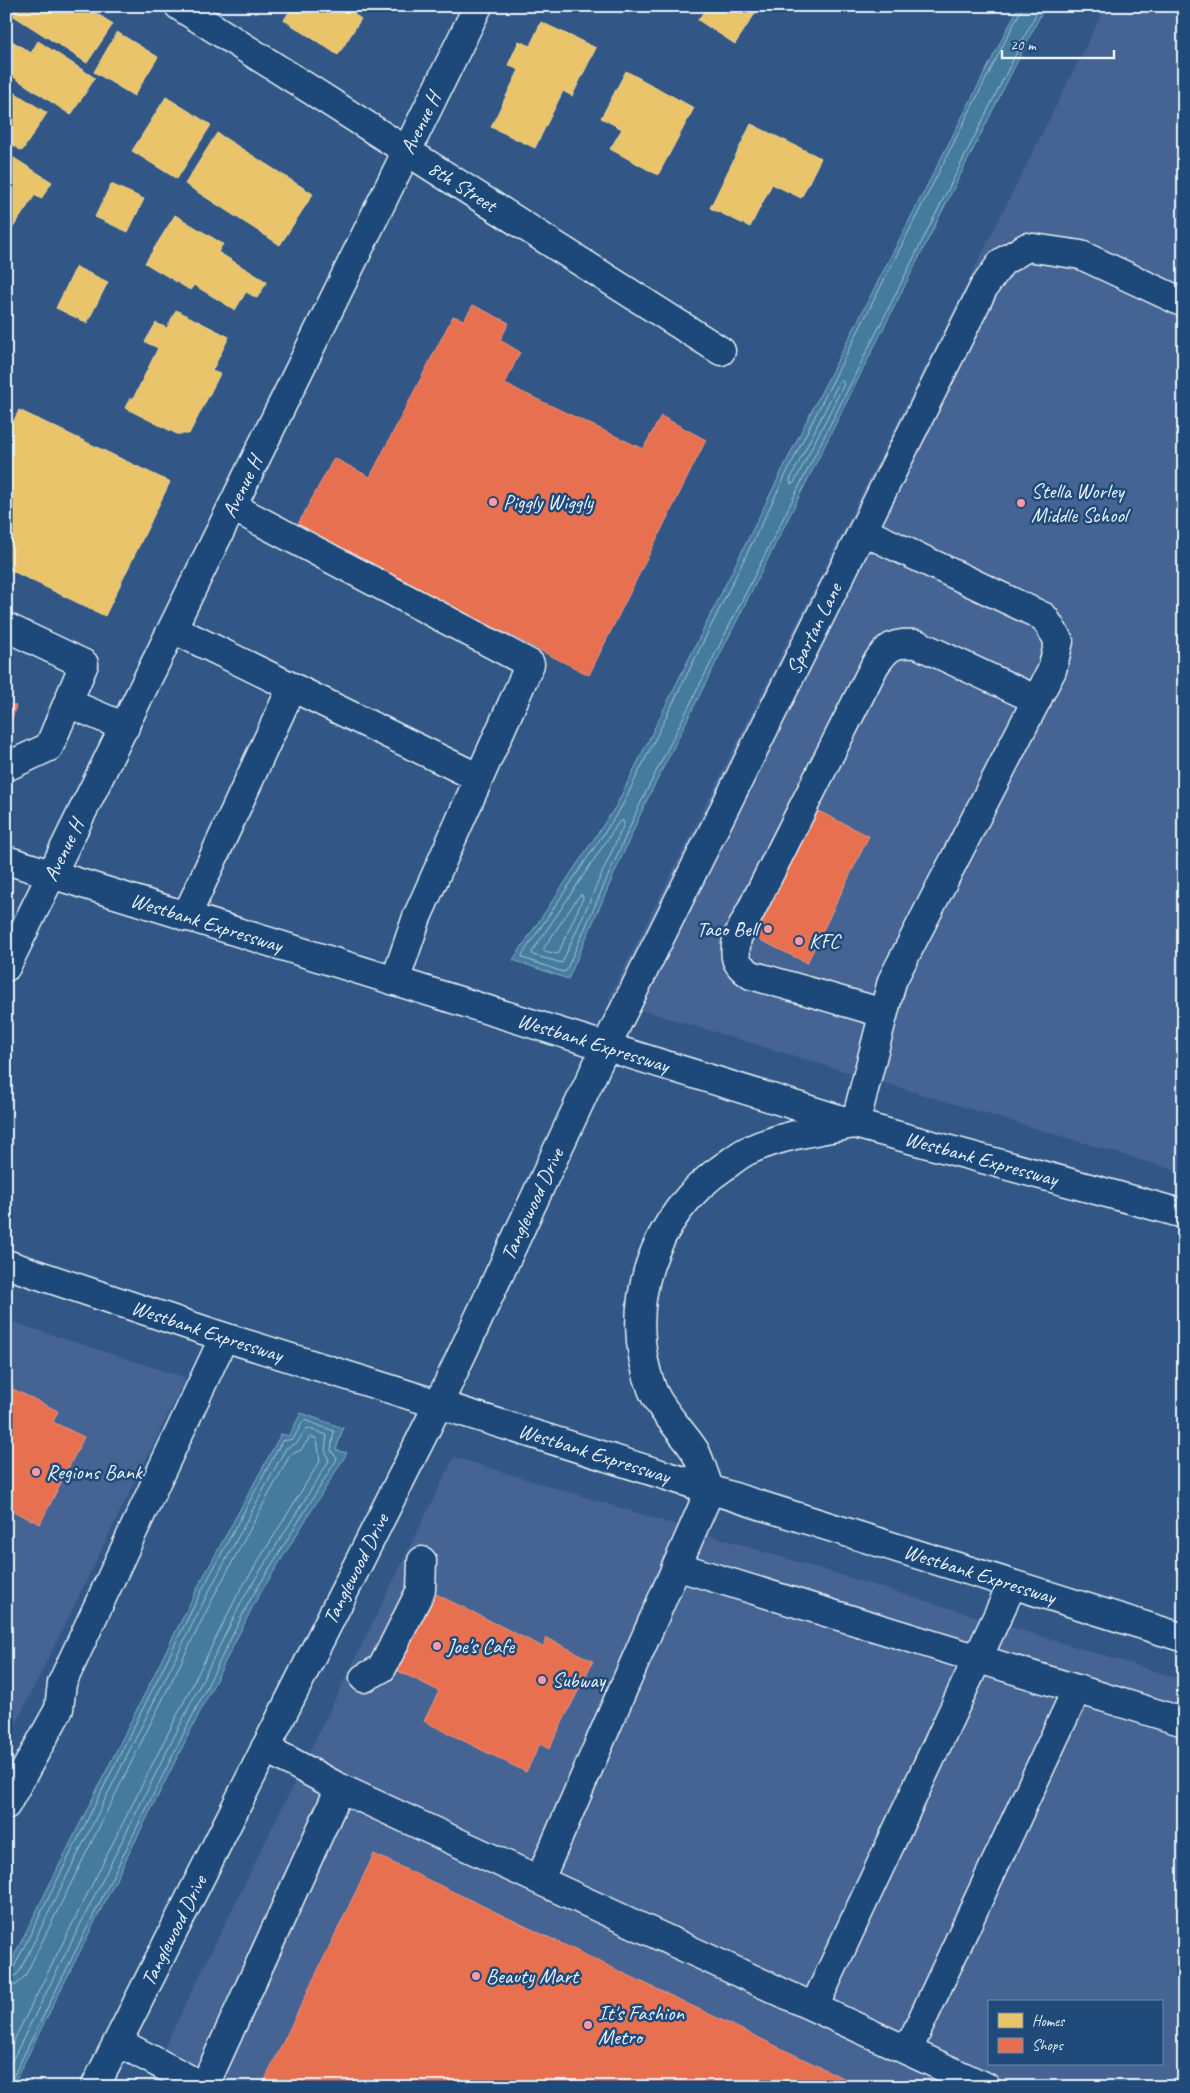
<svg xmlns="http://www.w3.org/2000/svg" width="1190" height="2093" font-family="Caveat,sans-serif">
	<rect width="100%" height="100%" fill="#325787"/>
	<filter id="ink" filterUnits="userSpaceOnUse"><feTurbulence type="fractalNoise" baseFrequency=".02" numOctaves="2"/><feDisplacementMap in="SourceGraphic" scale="10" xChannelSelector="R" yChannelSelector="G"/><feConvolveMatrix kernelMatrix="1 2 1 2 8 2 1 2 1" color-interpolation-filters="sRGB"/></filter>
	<g filter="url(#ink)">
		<g fill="#446493" fill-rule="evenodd">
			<path d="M1106,6H1184V1173L608,1000Z"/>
			<path d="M6,1320L186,1378L6,1744Z"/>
			<path d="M454,1457L1184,1680V2087H145ZM989,2002H1161V2064H989Z"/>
		</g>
		<g fill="#447c9e" stroke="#86abc2">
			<path d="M1019,6H1045L644,806L568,979L513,960L616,806L804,426Z"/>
			<path d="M301,1413L343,1428L336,1450L347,1453L255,1602L12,2087H6V1972L199,1585L281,1434L289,1436Z"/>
		</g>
		<g fill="#e9c46a" stroke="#e9d295">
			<path d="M6,6H85L113,24L87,63L6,11Z"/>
			<path d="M293,6H359L354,14L361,19L338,55L284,20Z"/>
			<path d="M708,6H754L758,9L735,44L698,20Z"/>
			<path d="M541,22L596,48L572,96L563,91L535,148L491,127L519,70L508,65L519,41L530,46Z"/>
			<path d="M117,32L158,57L134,96L94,72Z"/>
			<path d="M6,37L31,53L38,41L95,78L71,115L6,72Z"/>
			<path d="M626,71L694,108L658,175L610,149L622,129L601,118Z"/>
			<path d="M6,87L47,113L22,151L6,141Z"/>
			<path d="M166,97L211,125L177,179L132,151Z"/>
			<path d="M751,124L821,158L801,198L772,184L750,227L710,208Z"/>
			<path d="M217,133L313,194L280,245L185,184Z"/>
			<path d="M6,153L52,182L41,199L35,195L6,238Z"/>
			<path d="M111,184L144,199L128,232L95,217Z"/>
			<path d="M175,215L223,244L218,252L267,282L257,298L246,292L235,310L194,285L190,290L145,263Z"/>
			<path d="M76,267L108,282L87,323L56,308Z"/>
			<path d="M176,310L229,337L212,371L220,374L189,434H177L125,408L130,398L133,399L158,348L145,342L156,323L167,328Z"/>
			<path d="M19,410L170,482L105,616L6,568V436Z"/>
		</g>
		<g fill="#e76f51" stroke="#e79683">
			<path d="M473,305L509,323L500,340L520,352L505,384L643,449L661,416L706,440L589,675L296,528L334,458L370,477L453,316L464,320Z"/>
			<path d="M6,703L16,706L6,738Z"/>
			<path d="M812,808L869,836L807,963L750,935Z"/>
			<path d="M13,1389L58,1411L53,1422L84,1437L40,1524L6,1508V1404Z"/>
			<path d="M432,1592L543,1647L547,1638L593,1661L549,1749L540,1744L526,1772L424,1721L439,1691L394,1669Z"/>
			<path d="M374,1854L862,2087L262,2086Z"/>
		</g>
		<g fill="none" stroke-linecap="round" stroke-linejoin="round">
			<g stroke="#a6c2d4" stroke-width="1">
				<path d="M1023,6L809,428L621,808L522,955L523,958L563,972L566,971L640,804L1040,6"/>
				<path d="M842,381L844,384L794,483L791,484L790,480L839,382Z"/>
				<path d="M623,821L624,824L562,963L533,955L532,952L619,822Z"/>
				<path d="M582,895L583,898L558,954L544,951V948L579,896Z"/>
				<path d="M6,1973L13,1969L203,1588L282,1441L293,1439L304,1420L334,1431L331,1450L337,1459L250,1600L8,2087"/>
				<path d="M6,1979L13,1978L19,1972L209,1591L286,1448L297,1443L307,1428L327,1435L325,1450L329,1461L244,1597L6,2073"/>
				<path d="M6,1987L16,1985L25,1976L215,1594L290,1455L301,1450L310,1437L317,1439L320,1461L238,1594L6,2056"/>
			</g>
			<g stroke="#e8f1f8" stroke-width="31">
				<g id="minor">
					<path id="s1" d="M179,6L721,351"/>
					<path d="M233,507L530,664L417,917L395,981"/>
					<path d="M6,627L84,664L49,747L6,767"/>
					<path d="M173,629L292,687L186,917"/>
					<path d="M292,687L479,778"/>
					<path d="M68,703L125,727"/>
					<path id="s2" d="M6,967L478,6"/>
					<path d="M883,1013L751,975C734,963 734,958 737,938L875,665C889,645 893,643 917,644L1037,700"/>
					<path d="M855,1124L892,981L1052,670L1059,641L1044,617L863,531"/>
					<path d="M676,1566L1184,1722"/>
					<path d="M364,1678L382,1668L421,1590L422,1561"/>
					<path d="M265,1748L340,1788L986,2087"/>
					<path d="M6,1805L59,1709L62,1683L224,1337"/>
					<path d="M540,1879L710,1490"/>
					<path d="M814,2007L1012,1585"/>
					<path d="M118,2042L204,2087"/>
					<path d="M908,2050L1077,1689"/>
					<path id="s3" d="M95,2087L438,1405L606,1046L984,287L1002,262L1027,247L1081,255L1184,303"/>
					<path d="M204,2087L340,1788"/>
				</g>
			</g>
			<g stroke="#e8f1f8" stroke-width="31">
				<g id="highway">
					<path id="s4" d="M6,860L855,1124L1184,1214"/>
					<path id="s5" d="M6,1264L224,1337L1184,1638"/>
					<path d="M710,1490C705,1478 701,1463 695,1451C683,1432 660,1410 652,1389C621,1307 653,1214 725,1166C732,1161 739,1155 747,1151C780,1136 813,1131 849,1125"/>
				</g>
			</g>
			<use href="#minor" stroke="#1f4a7a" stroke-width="28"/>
			<use href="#highway" stroke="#1f4a7a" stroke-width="28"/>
		</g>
	</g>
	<g fill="#ff9aa2" stroke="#1f4a7a" stroke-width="2">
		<circle cx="493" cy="502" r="5"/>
		<circle cx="1021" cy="503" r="5"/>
		<circle cx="768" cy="929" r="5"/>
		<circle cx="799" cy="941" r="5"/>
		<circle cx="36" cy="1472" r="5"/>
		<circle cx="437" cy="1646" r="5"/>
		<circle cx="542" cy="1680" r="5"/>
		<circle cx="476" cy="1976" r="5"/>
		<circle cx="588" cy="2025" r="5"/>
	</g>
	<g text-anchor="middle" stroke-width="5" stroke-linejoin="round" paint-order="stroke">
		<g font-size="21" fill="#e8f1f8" stroke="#1f4a7a">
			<text dy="7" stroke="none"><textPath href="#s2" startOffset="940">Avenue H</textPath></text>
			<text dy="7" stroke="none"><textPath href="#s1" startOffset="336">8th Street</textPath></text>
			<text dy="7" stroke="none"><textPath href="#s2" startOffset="535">Avenue H</textPath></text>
			<text dy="7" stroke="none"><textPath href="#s3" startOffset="1626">Spartan Lane</textPath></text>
			<text dy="7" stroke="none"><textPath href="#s2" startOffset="130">Avenue H</textPath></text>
			<text dy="7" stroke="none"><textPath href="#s4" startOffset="210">Westbank Expressway</textPath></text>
			<text dy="7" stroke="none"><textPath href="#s4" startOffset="615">Westbank Expressway</textPath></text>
			<text dy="7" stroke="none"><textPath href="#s4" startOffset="1020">Westbank Expressway</textPath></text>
			<text dy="7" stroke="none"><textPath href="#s3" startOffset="985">Tanglewood Drive</textPath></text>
			<text dy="7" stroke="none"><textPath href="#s5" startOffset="212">Westbank Expressway</textPath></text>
			<text dy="7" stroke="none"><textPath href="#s5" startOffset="618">Westbank Expressway</textPath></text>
			<text dy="7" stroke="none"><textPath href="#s3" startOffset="580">Tanglewood Drive</textPath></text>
			<text dy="7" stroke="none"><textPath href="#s5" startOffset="1022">Westbank Expressway</textPath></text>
			<text dy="7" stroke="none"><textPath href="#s3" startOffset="175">Tanglewood Drive</textPath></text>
		</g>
		<g font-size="21" fill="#e8f1f8" stroke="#1f4a7a" text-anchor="start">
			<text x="1031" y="498">Stella Worley<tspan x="1031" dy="24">Middle School</tspan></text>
			<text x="503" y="509">Piggly Wiggly</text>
			<text x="758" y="936" text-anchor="end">Taco Bell</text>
			<text x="809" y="948">KFC</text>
			<text x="46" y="1479">Regions Bank</text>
			<text x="447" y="1653">Joe's Cafe</text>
			<text x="552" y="1687">Subway</text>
			<text x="486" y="1983">Beauty Mart</text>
			<text x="598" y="2020">It's Fashion<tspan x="598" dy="24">Metro</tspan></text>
		</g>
	</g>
	<rect width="1190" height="2093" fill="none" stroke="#1f4a7a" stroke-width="25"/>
	<rect x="12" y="12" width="1165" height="2068" fill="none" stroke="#e8f1f8" stroke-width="2" filter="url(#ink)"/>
	<rect x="988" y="2000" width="175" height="65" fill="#1f4a7a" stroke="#6f8dac"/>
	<rect x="998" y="2013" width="25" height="15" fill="#e9c46a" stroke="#6f8dac"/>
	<text x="1032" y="2026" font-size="15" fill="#e8f1f8">Homes</text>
	<rect x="998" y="2038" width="25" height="15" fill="#e76f51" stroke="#6f8dac"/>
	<text x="1032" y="2050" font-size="15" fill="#e8f1f8">Shops</text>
	<path d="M1002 50v8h112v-8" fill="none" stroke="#e8f1f8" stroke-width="2.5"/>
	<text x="1010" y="50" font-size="15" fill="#e8f1f8" stroke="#1f4a7a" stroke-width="4" paint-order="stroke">20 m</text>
</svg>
